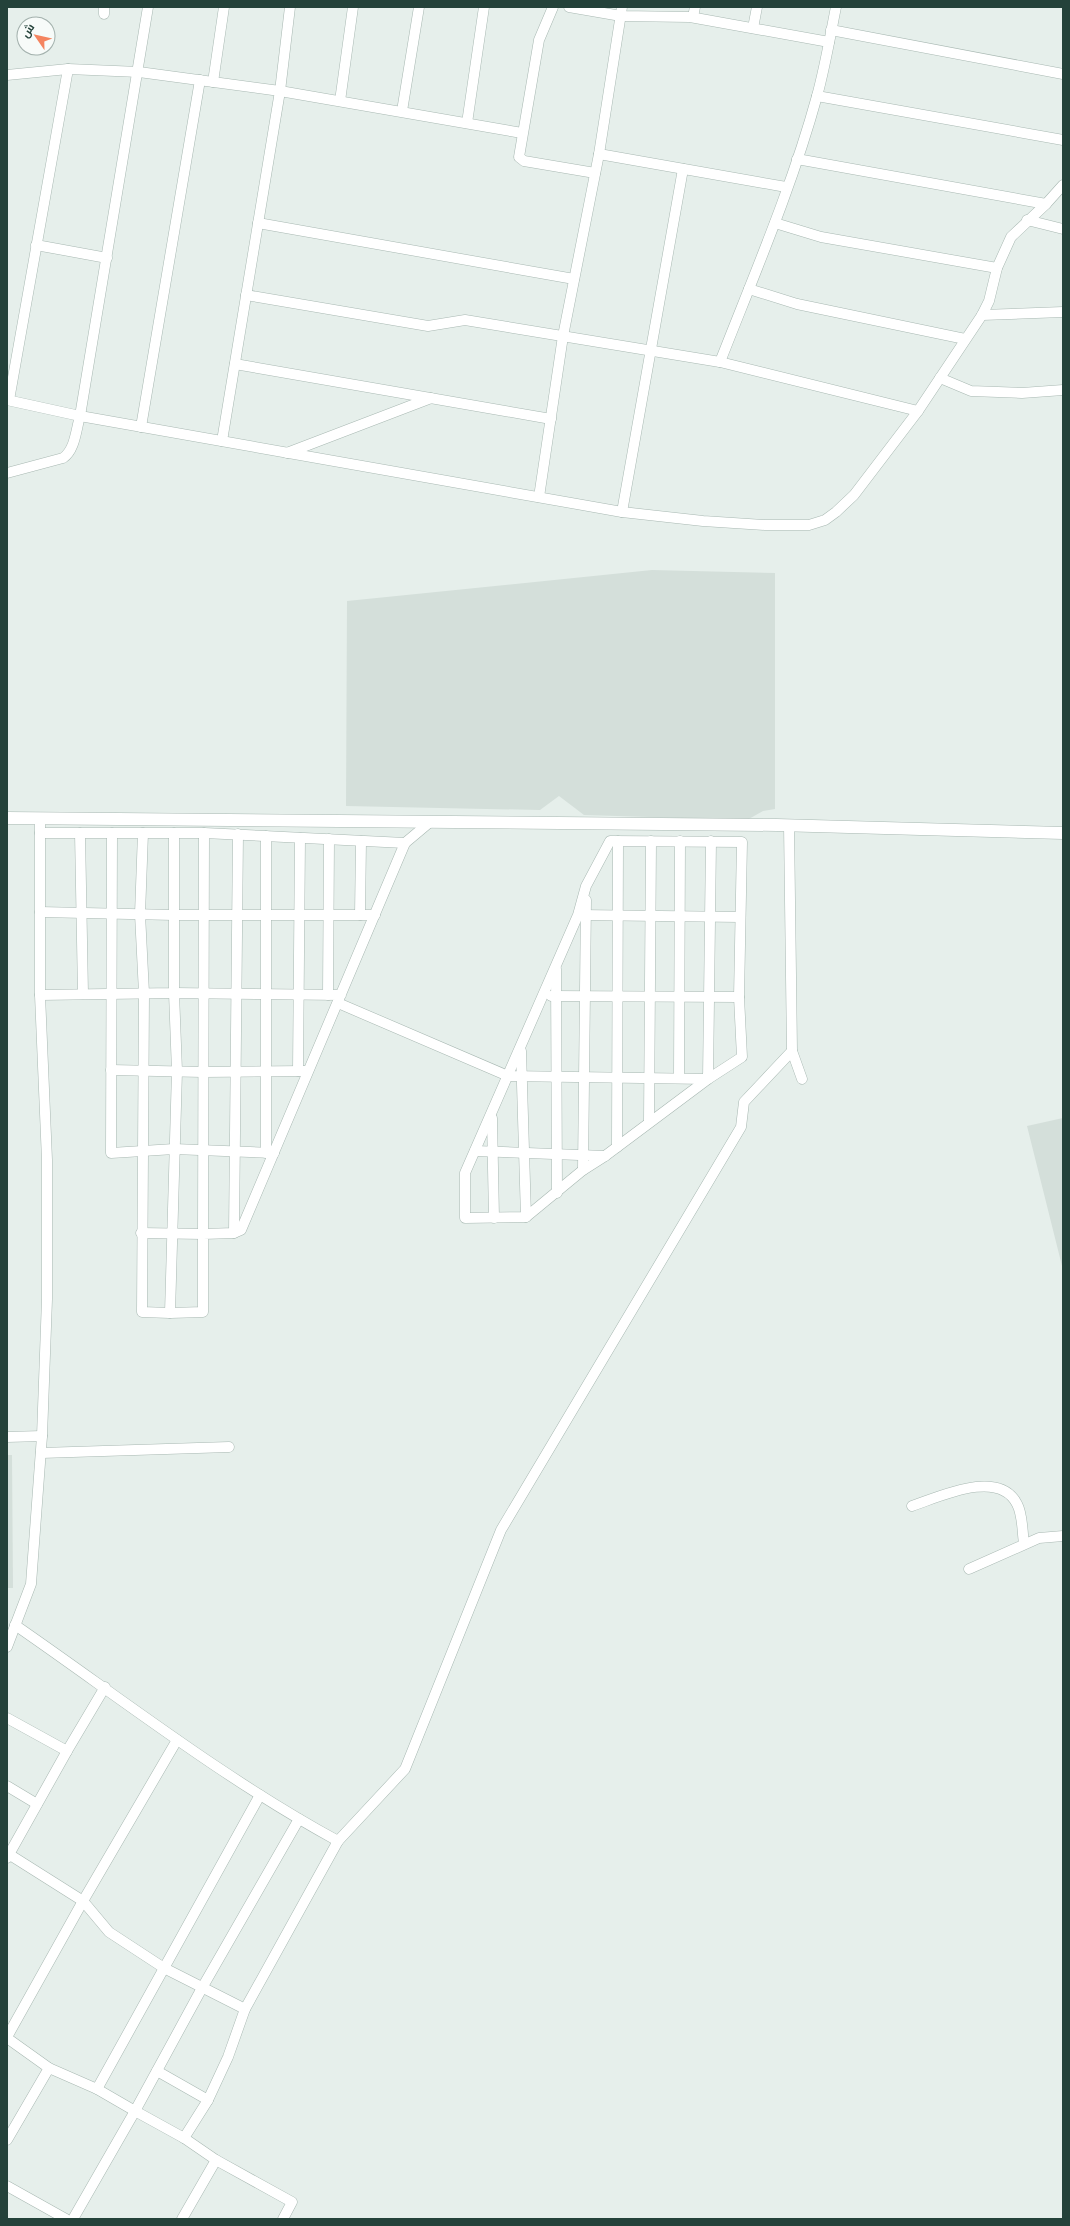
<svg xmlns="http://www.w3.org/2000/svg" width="1070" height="2226" font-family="'Sofia Sans Condensed',Cairo,sans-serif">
	<rect width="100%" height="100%" fill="#e6efeb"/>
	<g fill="#d4dfda">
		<path d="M652,570L775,573V809L763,811L747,820L584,815L559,796L540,810L346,806L347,601Z"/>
		<path d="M1063,1118V1270L1027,1126Z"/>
		<path d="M7,1455H12L13,1588H7Z"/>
	</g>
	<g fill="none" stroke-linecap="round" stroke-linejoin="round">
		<g stroke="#a8b8b2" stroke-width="11">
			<g id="minor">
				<path d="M553,7L539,40L519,157L524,161L595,173"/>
				<path d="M569,7L621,16L690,17L829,42"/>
				<path d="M104,14V7"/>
				<path d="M693,17L695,7"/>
				<path d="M753,28L757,7"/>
				<path d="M831,30L1063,74"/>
				<path d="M7,75L68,69L139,72L280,91L522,133"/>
				<path d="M213,82L224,7"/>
				<path d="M817,96L1063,140"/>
				<path d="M340,101L353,7"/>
				<path d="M402,111L419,7"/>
				<path d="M467,123L484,7"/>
				<path d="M599,154L786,187"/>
				<path d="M797,159L1046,204"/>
				<path d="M1027,220L1063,229"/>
				<path d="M258,223L574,279"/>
				<path d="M775,223L821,237L997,268"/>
				<path d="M36,245L107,258"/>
				<path d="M749,289L797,304L965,339"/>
				<path d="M246,295L428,326L465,320L720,362L918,411"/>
				<path d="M982,315L1063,312"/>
				<path d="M720,362C754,275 792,187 817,96C825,67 830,37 836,7"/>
				<path d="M235,364L551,419"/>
				<path d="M940,378L971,391L1022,393L1063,390"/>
				<path d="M7,400L80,416L622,512L703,521L765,525H809L825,520L836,512L854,495L918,411L982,315L989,301L997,268L1011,237L1046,204L1063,185"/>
				<path d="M9,400L68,69"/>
				<path d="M141,427L200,80"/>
				<path d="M222,441L280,91L290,7"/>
				<path d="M287,453L431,398"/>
				<path d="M7,473L63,458C75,450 76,430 80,416L148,7"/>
				<path d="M539,497L563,336L599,154L622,7"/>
				<path d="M622,512L683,169"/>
				<path d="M789,825L792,1051L802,1079"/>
				<path d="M40,833H204L405,843"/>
				<path d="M80,833L83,994"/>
				<path d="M112,833L111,1153L174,1149L274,1153"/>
				<path d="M143,833L140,914L144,993L142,1312L170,1313"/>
				<path d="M610,841L742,842L739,997L742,1057L708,1079L605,1156L583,1170L526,1217L465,1218V1173L578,915L586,886Z"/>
				<path d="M40,912L174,915H375"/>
				<path d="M360,915L361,841"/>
				<path d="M580,915L740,917"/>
				<path d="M556,969L557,1193"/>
				<path d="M40,995L174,993V833"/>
				<path d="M328,995L329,839"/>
				<path d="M341,995L174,993L177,1071L170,1313L203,1312V1234L234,1233L241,1230L405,843L430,822"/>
				<path d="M551,996L739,997"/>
				<path d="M338,1003L508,1076L708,1079L711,841"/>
				<path d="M521,1051L526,1217"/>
				<path d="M111,1070L203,1072L305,1071"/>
				<path d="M298,1071L300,838"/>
				<path d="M679,1077L680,841"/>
				<path d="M492,1118L494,1218"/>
				<path d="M649,1122L651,841"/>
				<path d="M617,1147L618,841"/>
				<path d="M475,1151L605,1156"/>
				<path d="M266,1153V836"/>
				<path d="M583,1170L586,900"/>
				<path d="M141,1233L203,1234L204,833"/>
				<path d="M234,1233L238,834"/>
				<path d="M7,1437L42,1436"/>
				<path d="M41,1453L229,1447"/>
				<path d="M912,1506C939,1497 999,1468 1017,1504C1023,1515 1022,1531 1024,1543"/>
				<path d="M969,1569L1039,1538L1063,1536"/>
				<path d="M15,1625C122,1699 224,1779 338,1841L245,2009L228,2057L208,2100L184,2138"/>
				<path d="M7,1647L31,1584L42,1436L47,1299V1160L40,995V819"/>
				<path d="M7,1718L67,1751"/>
				<path d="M7,1786L37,1804"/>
				<path d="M338,1841L405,1769L501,1530L741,1127L744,1102L792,1051"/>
				<path d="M7,1853L83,1901L109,1932L164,1968L245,2009"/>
				<path d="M7,1858L67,1751L105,1687"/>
				<path d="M7,2037L83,1901L177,1740"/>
				<path d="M7,2038L49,2068L97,2089L135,2111L202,1988L299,1819"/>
				<path d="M157,2071L208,2100"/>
				<path d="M97,2089L260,1795"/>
				<path d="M7,2140L49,2068"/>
				<path d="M216,2160L292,2202L283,2219"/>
				<path d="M7,2186L66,2219"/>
				<path d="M73,2219L135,2111L184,2138L216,2160L182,2219"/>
			</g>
		</g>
		<g stroke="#a8b8b2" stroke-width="13">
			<path id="tertiary" d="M7,818L777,825L1063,833"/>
		</g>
		<use href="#minor" stroke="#fff" stroke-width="10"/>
		<use href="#tertiary" stroke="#fff" stroke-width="12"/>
	</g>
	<rect width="1070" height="2226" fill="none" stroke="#24423a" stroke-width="16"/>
	<g transform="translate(36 36) rotate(304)"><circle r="19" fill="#f7fbf9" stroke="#a3b1ad"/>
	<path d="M0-3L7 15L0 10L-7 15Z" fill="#f4845f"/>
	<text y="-6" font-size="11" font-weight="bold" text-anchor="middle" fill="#24423a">ش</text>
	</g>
</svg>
